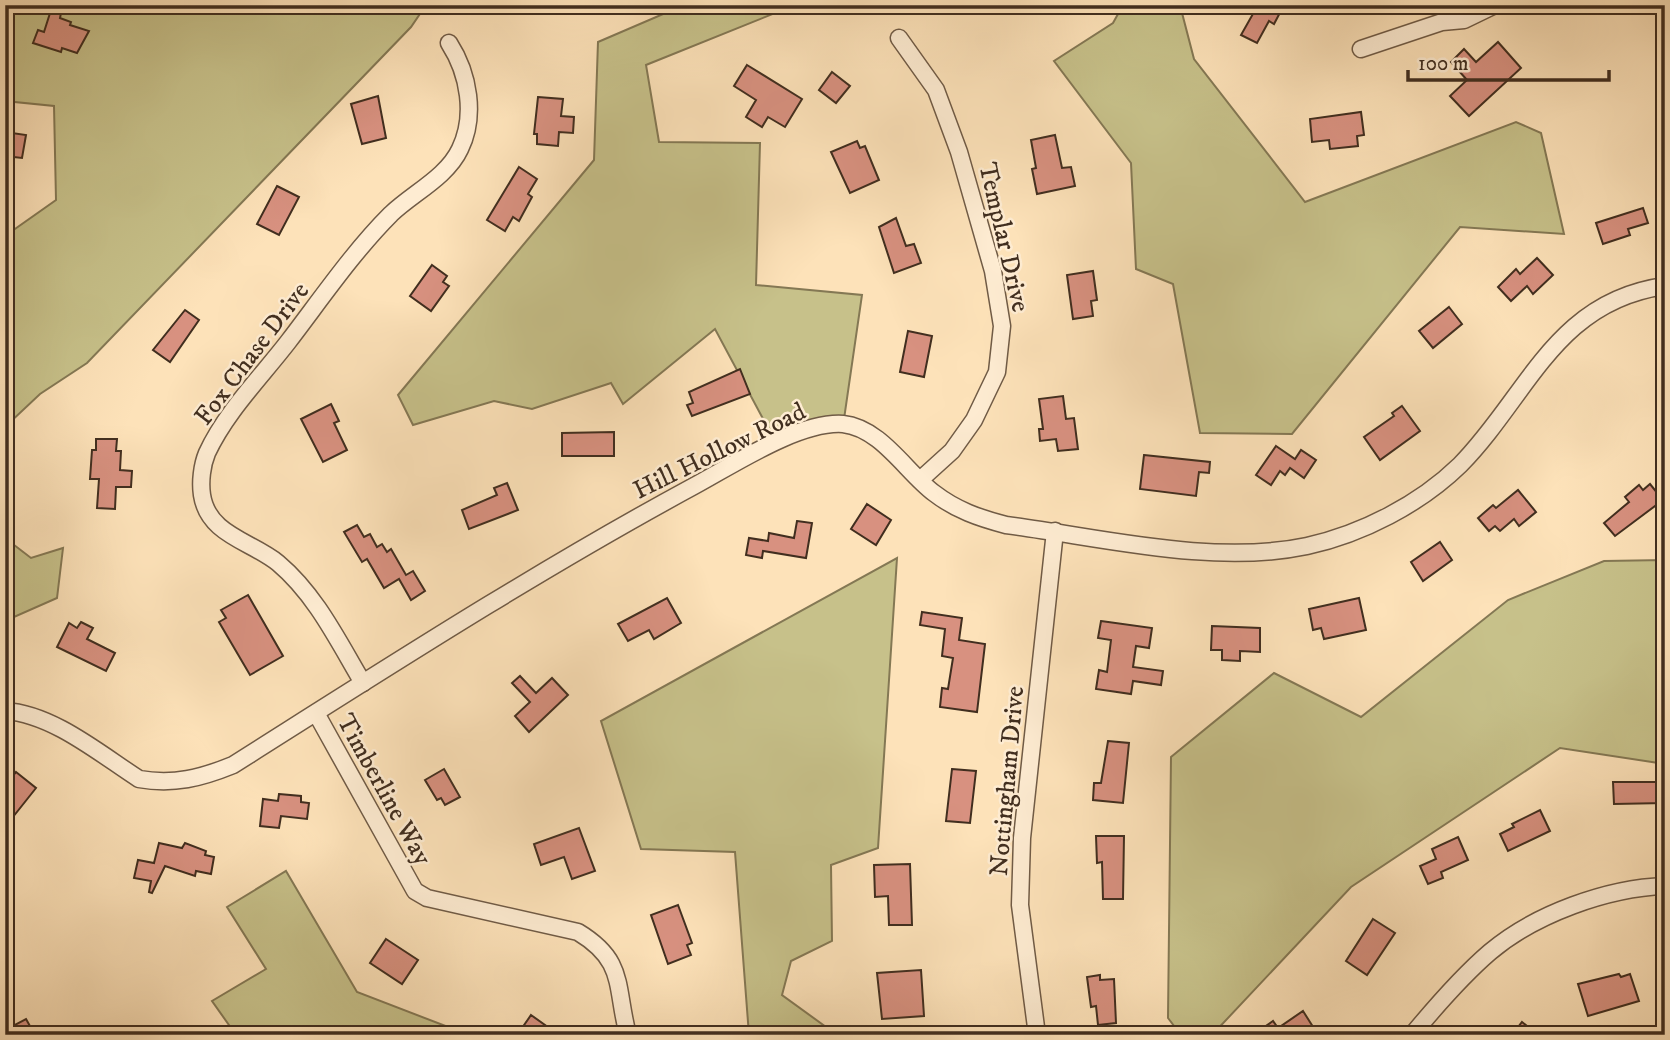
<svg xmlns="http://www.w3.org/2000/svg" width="1670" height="1040" font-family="'IM FELL DW Pica',serif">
	<rect width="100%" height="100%" fill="#fde2b9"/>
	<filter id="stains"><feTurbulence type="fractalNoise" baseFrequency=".00286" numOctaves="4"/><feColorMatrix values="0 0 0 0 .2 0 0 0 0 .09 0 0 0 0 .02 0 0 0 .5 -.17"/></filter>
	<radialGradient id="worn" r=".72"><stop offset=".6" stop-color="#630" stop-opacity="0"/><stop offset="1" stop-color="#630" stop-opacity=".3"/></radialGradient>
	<g fill="#c7c18a" stroke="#847854" stroke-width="2">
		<path d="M426,5L411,27L87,363L40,394L5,427V236L56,200L54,106L5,101V6Z"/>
		<path d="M684,5H795L646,65L659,142L760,143L756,285L862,295L843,426L776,443L715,329L623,404L611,383L532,409L494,401L413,425L398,395L594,160L598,42Z"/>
		<path d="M1123,5H1183L1181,9L1194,59L1305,202L1516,122L1541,133L1564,234L1460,227L1292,434L1200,433L1173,284L1136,269L1131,163L1054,61L1113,23Z"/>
		<path d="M5,538L31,558L63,548L57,598L5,621Z"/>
		<path d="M897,558L878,848L831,865L832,941L791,961L782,995L837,1035H749L735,852L641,849L601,721Z"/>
		<path d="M1665,560V764L1560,748L1351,887L1212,1035H1181L1168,1018L1171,757L1274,673L1361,717L1508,600L1604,561Z"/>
		<path d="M286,871L357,992L469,1035H236L212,1001L266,969L227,907Z"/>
	</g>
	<g fill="#d89180" stroke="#412e1f" stroke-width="2">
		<path d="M1258,5H1284L1274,24L1269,21L1257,43L1241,35Z"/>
		<path d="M51,10L61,13L60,18L71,22L70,25L89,31L77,53L62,48L61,52L33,43L38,30L44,32Z"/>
		<path d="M1498,42L1521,68L1469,116L1450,96L1467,80L1451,62L1464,49L1476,62Z"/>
		<path d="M747,65L802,99L785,127L768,117L762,127L746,117L756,100L734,86Z"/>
		<path d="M832,72L850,86L836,103L819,90Z"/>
		<path d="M378,96L386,138L362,144L351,104Z"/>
		<path d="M538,97L563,99L561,116L574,117L573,133L559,132L558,146L537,144V134H534Z"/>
		<path d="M1361,112L1364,135L1357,136L1358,146L1330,149L1329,140L1312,142L1310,119Z"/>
		<path d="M5,132L26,135L22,158L5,156Z"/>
		<path d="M1055,135L1062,168L1071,167L1075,186L1037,194L1032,169L1036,168L1031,140Z"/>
		<path d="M857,141L860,148L865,146L879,180L850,193L831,152Z"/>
		<path d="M519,167L537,179L528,194L532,197L519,221L513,217L505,231L487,220Z"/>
		<path d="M277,186L299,197L279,235L257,224Z"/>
		<path d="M1643,208L1648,223L1628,229L1630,235L1603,244L1596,223Z"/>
		<path d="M896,218L906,246L914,244L921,263L894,273L879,227Z"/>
		<path d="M1537,258L1553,275L1533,294L1527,286L1511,301L1498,287L1516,269L1520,274Z"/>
		<path d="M432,265L447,276L443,282L449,286L431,311L410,296Z"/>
		<path d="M1093,271L1097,300L1091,301L1093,316L1073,319L1067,275Z"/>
		<path d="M1449,307L1462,324L1433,348L1419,331Z"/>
		<path d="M185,310L199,320L170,362L153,350Z"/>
		<path d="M908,331L932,336L924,377L900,372Z"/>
		<path d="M740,369L750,394L692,416L687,405L693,403L689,392Z"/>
		<path d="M1063,396L1066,419L1074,418L1078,449L1058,451L1056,439L1040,441L1039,429H1043L1039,399Z"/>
		<path d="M331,404L339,421L334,423L347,450L323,462L301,419Z"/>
		<path d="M1402,406L1420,431L1380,460L1364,437L1394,416L1392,413Z"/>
		<path d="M614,432V456H562V433Z"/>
		<path d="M96,439H117L116,451H121L120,470L132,471L131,487H116L115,509L97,508L99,479H90L92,450H96Z"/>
		<path d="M1276,446L1295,459L1301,450L1316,460L1304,478L1290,468L1285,475L1280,471L1271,485L1256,475Z"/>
		<path d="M1144,455L1210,462L1209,473L1199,472L1196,496L1140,489Z"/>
		<path d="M507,483L518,510L469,529L462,510L497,495L494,488Z"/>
		<path d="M1650,484L1663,500L1615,536L1604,523L1629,502L1625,497L1639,485L1643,490Z"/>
		<path d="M1518,490L1536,512L1519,526L1514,519L1500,531L1495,526L1489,531L1478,518L1493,505L1496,508Z"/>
		<path d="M867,504L891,520L876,545L851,529Z"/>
		<path d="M797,521L812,523L806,558L763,551L762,558L746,555L749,538L768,541L769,533L794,538Z"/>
		<path d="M357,525L364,537L370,534L377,547L382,544L387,552L391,549L406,575L413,571L425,591L411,600L399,579L384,588L367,559L362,562L344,532Z"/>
		<path d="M1440,542L1452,560L1423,581L1411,562Z"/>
		<path d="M248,595L283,656L250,675L219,622L226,618L221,610Z"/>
		<path d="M667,598L681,623L654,639L649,630L628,641L618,624Z"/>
		<path d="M1359,598L1366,630L1324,639L1321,628L1313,630L1309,609Z"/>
		<path d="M922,612L962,618L959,640L985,644L977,712L940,707L942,688L948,689L953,658L942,656L945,629L920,625Z"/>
		<path d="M1101,621L1152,628L1149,648L1136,646L1133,667L1163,671L1161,685L1133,681L1131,694L1096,689L1099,670L1107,672L1111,640L1098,638Z"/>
		<path d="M81,622L93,628L87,639L115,653L106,671L57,647L69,623L77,628Z"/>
		<path d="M1212,626L1260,628V652L1240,651V661L1222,660V650H1211Z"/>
		<path d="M520,676L536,693L552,678L568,695L529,732L515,716L530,702L512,683Z"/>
		<path d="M1108,741L1129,743L1123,803L1093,800L1094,783H1101Z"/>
		<path d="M444,769L460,797L445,805L441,798L437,800L425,780Z"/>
		<path d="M952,769L976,771L970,823L946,821Z"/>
		<path d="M16,772L36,788L5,827V785Z"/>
		<path d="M1613,782H1665V803L1614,804Z"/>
		<path d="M279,794L301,796V802L309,803L307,819L281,816L279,828L260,826L263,799L278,801Z"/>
		<path d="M1540,810L1550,831L1508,851L1500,834L1514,827L1512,824Z"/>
		<path d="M579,828L595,871L572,879L564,857L541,865L534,844Z"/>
		<path d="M1096,836H1124L1123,899H1103L1102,862L1097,863Z"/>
		<path d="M1458,837L1468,860L1441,872L1443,878L1428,884L1420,866L1436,859L1432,849Z"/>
		<path d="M159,843L182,848L185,843L206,851L205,855L214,857L211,874L196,871L195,876L165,866L152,893L149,892L151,881L134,878L138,860L154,863Z"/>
		<path d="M910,864L912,925H889L888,896L875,897L874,865Z"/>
		<path d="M678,905L692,943L687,945L691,955L668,964L651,915Z"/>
		<path d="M1373,919L1395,933L1367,975L1346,961Z"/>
		<path d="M386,939L418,960L402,984L370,963Z"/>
		<path d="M921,970L924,1016L882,1019L877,973Z"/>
		<path d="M1619,974L1621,977L1630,974L1639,1001L1588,1016L1578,984Z"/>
		<path d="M1100,975V980L1114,979L1116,1023L1098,1025L1096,1006L1091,1007L1087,977Z"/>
		<path d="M1303,1011L1315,1030L1308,1035H1253L1273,1021L1278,1028Z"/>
		<path d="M531,1015L559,1035H526L520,1031Z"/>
		<path d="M26,1019L35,1035H5V1030Z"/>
		<path d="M1522,1022L1538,1035H1512Z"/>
	</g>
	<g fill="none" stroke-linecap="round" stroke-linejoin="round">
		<g stroke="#705b46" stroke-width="19">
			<g id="minor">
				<path d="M899,38L936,90L959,152L993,271L1002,326L997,372L974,420L952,451L920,480"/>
				<path d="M1361,49L1442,22L1464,20L1495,5"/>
				<path d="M363,683C338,641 316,595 278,563C251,541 208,535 202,495C200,482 202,465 207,453C226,412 261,377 288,342C321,299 353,252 391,214C413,193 447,177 460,149C476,116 469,74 449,43"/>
				<path d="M5,711C53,714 100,754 139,779C174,785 201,778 233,765C385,669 535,572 694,486C733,465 799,421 843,424C881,428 906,472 934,493C956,510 979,518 1006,525C1100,537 1213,566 1307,546C1362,534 1420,504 1460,465C1528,396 1555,301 1665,286"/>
				<path d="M316,713L415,891L427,898L578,932C626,961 615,986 628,1035"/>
				<path d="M1037,1035L1020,905L1022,838L1055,531"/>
				<path d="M1412,1035C1436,1006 1462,976 1490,952C1535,914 1607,888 1665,886"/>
			</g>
		</g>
		<use href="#minor" stroke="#feecd2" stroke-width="16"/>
	</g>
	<g text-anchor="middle" stroke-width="5" stroke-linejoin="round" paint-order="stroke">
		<g font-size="26" fill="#412e1f" stroke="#feecd2">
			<text transform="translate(1005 237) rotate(77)" y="9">Templar Drive</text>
			<text transform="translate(251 353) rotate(-53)" y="9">Fox Chase Drive</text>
			<text transform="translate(719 450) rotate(-26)" y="9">Hill Hollow Road</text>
			<text transform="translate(1006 781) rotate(-85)" y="9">Nottingham Drive</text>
			<text transform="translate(385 789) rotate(61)" y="9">Timberline Way</text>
		</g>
	</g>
	<rect width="1670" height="1040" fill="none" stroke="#fde2b9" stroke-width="28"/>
	<rect x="7" y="7" width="1656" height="1026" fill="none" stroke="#412e1f" stroke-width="3.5"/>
	<rect x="14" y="14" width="1642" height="1012" fill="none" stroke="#412e1f" stroke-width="2"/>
	<path d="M1408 70v10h201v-10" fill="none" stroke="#412e1f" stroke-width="3.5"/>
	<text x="1418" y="70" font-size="21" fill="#412e1f" stroke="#feecd2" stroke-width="5" paint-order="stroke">100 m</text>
	<rect width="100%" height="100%" filter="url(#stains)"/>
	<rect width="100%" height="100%" fill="url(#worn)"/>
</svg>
